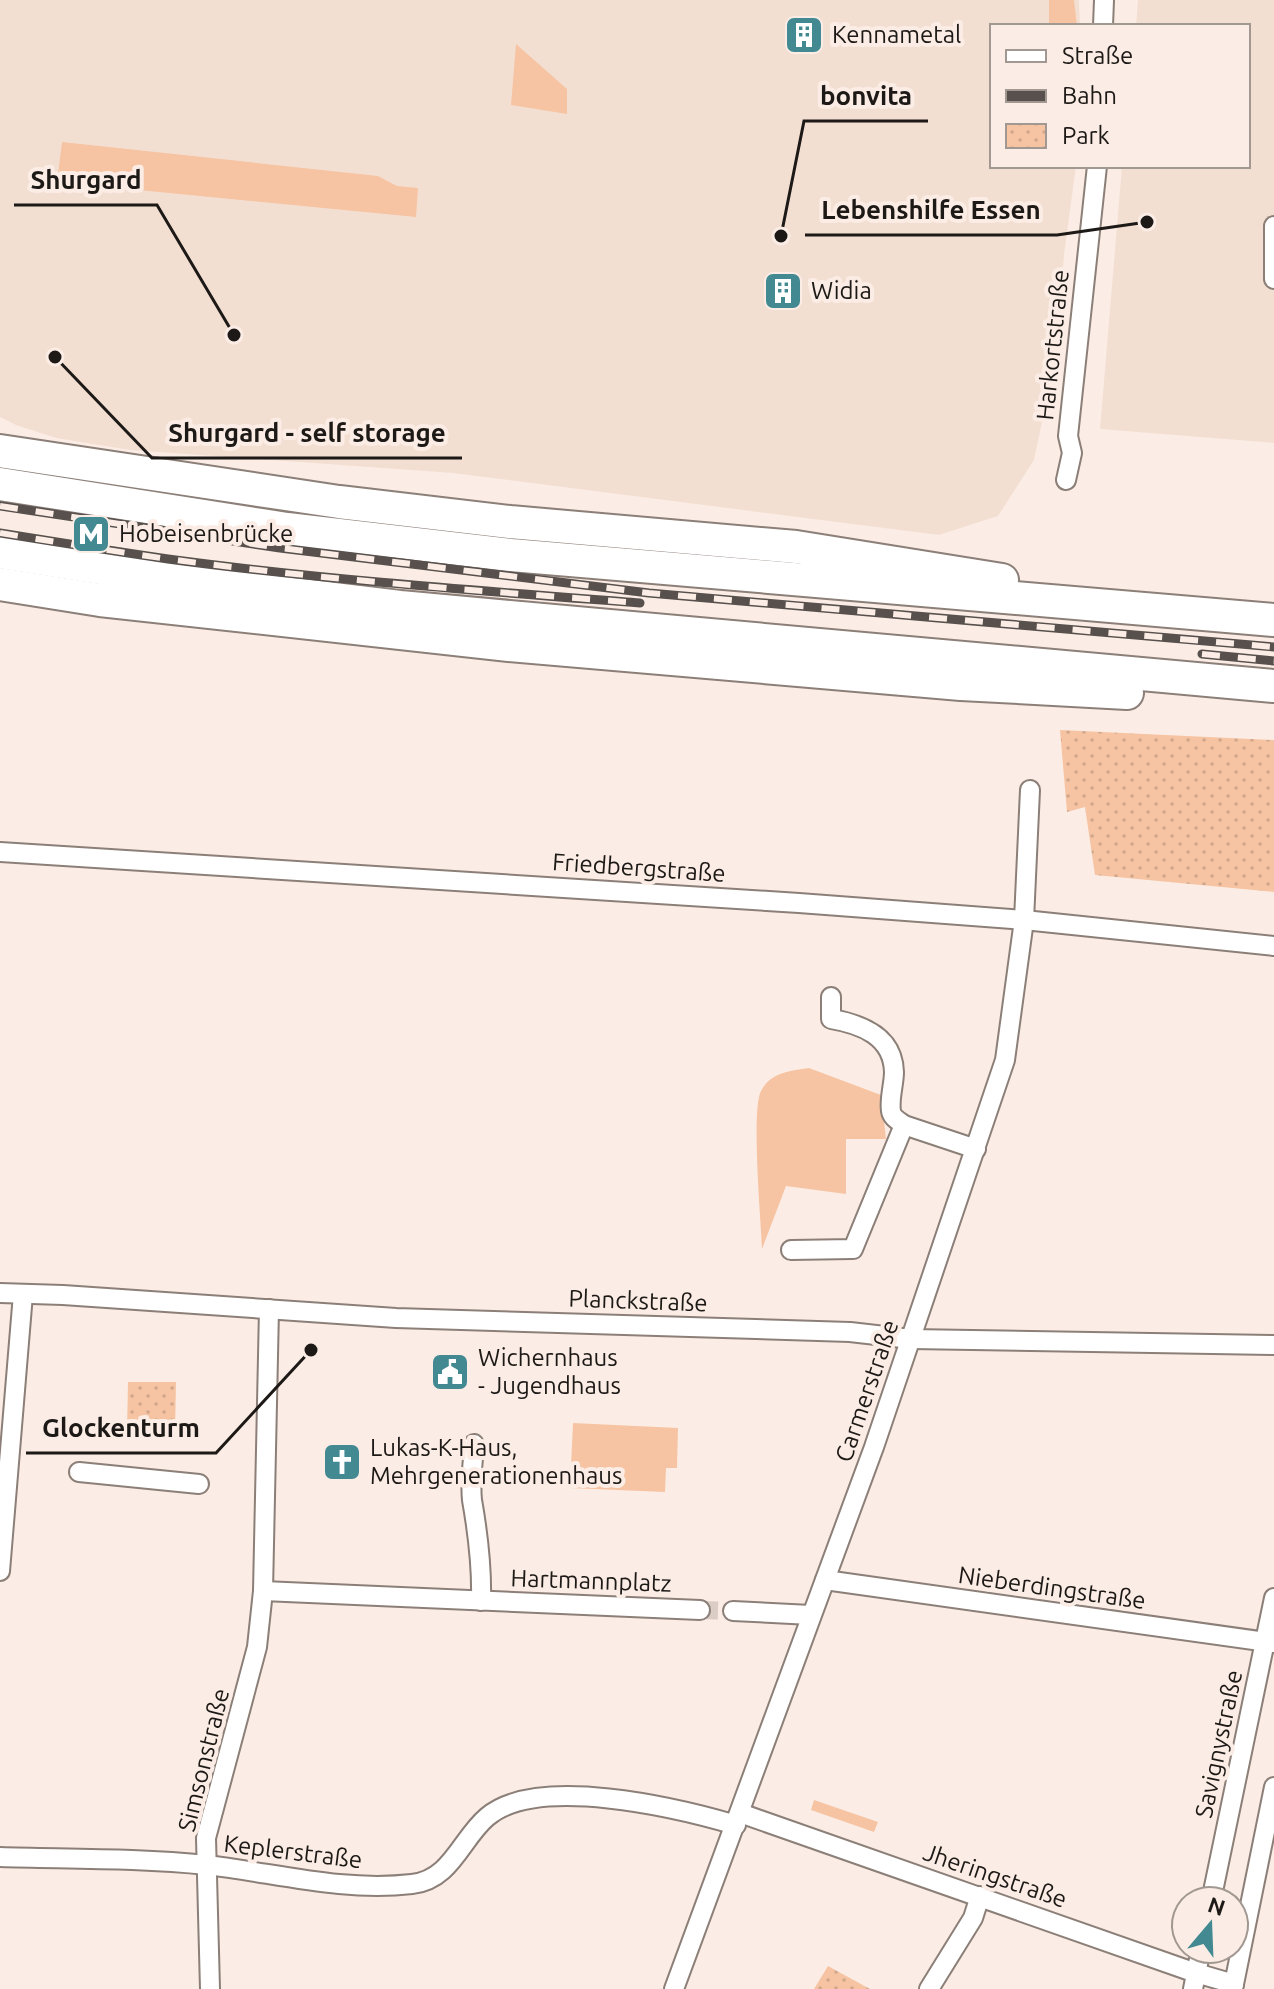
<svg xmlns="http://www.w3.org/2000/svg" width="1274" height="1989" font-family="Ubuntu,sans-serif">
	<defs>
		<pattern id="park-dots" width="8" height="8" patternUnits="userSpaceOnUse" patternTransform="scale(2)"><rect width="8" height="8" fill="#f6c4a3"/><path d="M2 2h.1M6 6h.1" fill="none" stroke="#d2a88c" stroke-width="1.8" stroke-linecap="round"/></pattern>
	</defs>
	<rect width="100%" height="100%" fill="#fbede5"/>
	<g fill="#f3dfd2">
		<path d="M0,0H1079L1080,26H992V166H1076L1064,255L1056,356L1034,460L998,516L939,535L453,473L130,450L56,438L16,425L0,417Z"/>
		<path d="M1138,0H1274V443L1100,429L1122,166H1248V26H1136Z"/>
	</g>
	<g fill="#f6c4a3">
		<path d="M1049,0H1074L1077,26H1049Z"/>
		<path d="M516,44L567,89V114L511,105Z"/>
		<path d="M62,142L378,176L397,186L418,188L416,217L57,182Z"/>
		<path d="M809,1068L881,1095L886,1139H846V1194L786,1186L762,1249C761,1221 751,1110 761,1091C771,1072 790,1071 809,1068Z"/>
		<path d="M573,1423L678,1428L677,1468H666L665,1492L570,1488Z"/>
		<path d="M814,1800L878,1822L874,1832L811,1810Z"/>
	</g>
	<g fill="url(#park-dots)">
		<path d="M1060,730L1274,740V892L1095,875L1085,807L1067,812Z"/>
		<path d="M128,1382H176L175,1433L127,1432Z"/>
		<path d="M828,1966L870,1989H814Z"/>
	</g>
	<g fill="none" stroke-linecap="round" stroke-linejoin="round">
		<path stroke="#dacdc6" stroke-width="18" stroke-dasharray="18 9" stroke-linecap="butt" d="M700,1610L733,1611"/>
		<g stroke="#8b7f78" stroke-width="22">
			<g id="minor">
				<path d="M1103,26L1104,0"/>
				<path d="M1274,226V279"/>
				<path d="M1066,480L1072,453L1068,436L1097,166"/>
				<path d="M0,852L799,903L1024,920L1274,946"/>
				<path d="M831,997V1019C861,1024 893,1036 894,1072C894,1084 889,1099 891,1111C892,1118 899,1121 904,1125L976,1149"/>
				<path d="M791,1250L853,1249L904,1125"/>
				<path d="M0,1293L63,1295L396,1318L850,1332L911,1339L1274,1345"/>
				<path d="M474,1444C473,1462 470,1482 472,1500C478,1534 482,1566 481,1601"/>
				<path d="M79,1472L199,1484"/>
				<path d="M0,1571L23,1294"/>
				<path d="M825,1580L1274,1643"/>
				<path d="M263,1591L700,1610"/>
				<path d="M733,1611L811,1615"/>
				<path d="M740,1813L1196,1973L1234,1984"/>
				<path d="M0,1857C68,1859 139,1858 207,1865C276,1873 342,1892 412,1884C451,1880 461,1839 487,1817C537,1774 678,1808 736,1825"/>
				<path d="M1211,1901L1274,1598"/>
				<path d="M210,1989L206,1838L257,1647L263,1591L269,1309"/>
				<path d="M674,1989L874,1447L1005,1060L1024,920L1030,790"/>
				<path d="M929,1989L973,1918L980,1896"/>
				<path d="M1193,1989L1201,1949"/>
				<path d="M1233,1989L1274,1787"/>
			</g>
		</g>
		<g stroke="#8b7f78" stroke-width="36">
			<g id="motorway">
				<path d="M0,451L339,502L510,522L796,547L1002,580"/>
				<path d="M0,484L287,529L511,555L1274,620"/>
				<path d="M0,552L168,579L400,607L1274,686"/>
				<path d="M0,584L100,600L509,645L961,684L1127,693"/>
			</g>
		</g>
		<use href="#minor" stroke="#fff" stroke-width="18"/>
		<use href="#motorway" stroke="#fff" stroke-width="32"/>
		<g stroke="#57504c" stroke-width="9">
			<g id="rail">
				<path d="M0,506L280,548L649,593L1274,647"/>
				<path d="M0,533C56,542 112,551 168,559C325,580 483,591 640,603"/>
				<path d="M1202,654L1274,661"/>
			</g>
		</g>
		<use href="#rail" stroke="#fbede5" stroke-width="6" stroke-dasharray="18" stroke-linecap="butt"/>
	</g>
	<defs>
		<g id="building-square" transform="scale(2)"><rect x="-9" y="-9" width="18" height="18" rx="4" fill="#428991" stroke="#fbede5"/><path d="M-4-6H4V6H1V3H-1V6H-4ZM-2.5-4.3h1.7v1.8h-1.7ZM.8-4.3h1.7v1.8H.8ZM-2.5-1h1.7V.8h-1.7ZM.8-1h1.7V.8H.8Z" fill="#fff"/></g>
		<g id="metro-square" transform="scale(2)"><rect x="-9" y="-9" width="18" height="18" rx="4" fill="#428991" stroke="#fbede5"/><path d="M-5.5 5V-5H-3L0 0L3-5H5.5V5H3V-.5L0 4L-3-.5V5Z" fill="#fff"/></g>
		<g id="civic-square" transform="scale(2)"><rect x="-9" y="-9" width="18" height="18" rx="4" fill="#428991" stroke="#fbede5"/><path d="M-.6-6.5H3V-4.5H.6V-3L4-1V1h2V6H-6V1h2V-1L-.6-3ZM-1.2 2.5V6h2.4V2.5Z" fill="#fff"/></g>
		<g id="church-square" transform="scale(2)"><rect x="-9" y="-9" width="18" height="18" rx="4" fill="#428991" stroke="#fbede5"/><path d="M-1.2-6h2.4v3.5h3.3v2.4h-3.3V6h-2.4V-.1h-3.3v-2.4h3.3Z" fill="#fff"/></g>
	</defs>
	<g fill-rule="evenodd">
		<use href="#building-square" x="804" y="35"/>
		<use href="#building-square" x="783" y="291"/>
		<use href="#metro-square" x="91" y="534"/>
		<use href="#civic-square" x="450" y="1372"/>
		<use href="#church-square" x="342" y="1462"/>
	</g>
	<g text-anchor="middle" stroke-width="8" stroke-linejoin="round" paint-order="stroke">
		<g font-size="24" fill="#1d1916" stroke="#fbede5" text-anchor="start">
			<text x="832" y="43">Kennametal</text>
			<text x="811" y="299">Widia</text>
			<text x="119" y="542">Hobeisenbrücke</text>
			<text x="478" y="1366">Wichernhaus<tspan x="478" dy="28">- Jugendhaus</tspan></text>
			<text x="370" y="1456">Lukas-K-Haus,<tspan x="370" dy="28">Mehrgenerationenhaus</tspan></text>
		</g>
		<g font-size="24" fill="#1d1916" stroke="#fbede5">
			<text transform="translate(1053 345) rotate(-84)" y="8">Harkortstraße</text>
			<text transform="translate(639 868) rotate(4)" y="8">Friedbergstraße</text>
			<text transform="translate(638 1301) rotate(2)" y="8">Planckstraße</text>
			<text transform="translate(867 1391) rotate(-71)" y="8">Carmerstraße</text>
			<text transform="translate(591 1581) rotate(2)" y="8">Hartmannplatz</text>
			<text transform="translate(1052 1588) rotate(8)" y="8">Nieberdingstraße</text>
			<text transform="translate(1219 1744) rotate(-78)" y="8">Savignystraße</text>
			<text transform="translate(204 1760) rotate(-76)" y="8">Simsonstraße</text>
			<text transform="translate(293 1852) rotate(7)" y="8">Keplerstraße</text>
			<text transform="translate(995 1876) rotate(19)" y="8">Jheringstraße</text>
		</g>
	</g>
	<path fill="none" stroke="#1d1916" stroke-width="3" d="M781 236L804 121H928M234 335L157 205H14M1147 222L1057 235H805M55 357L152 458H462M311 1350L216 1453H26"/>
	<g fill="#1d1916" stroke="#fbede5" stroke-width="3">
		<circle cx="781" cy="236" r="8"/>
		<circle cx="234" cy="335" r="8"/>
		<circle cx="1147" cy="222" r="8"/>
		<circle cx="55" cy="357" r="8"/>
		<circle cx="311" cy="1350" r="8"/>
	</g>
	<g font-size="26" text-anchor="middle" font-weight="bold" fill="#1d1916" stroke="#fbede5" stroke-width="8" stroke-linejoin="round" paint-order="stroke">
		<text x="866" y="105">bonvita</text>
		<text x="86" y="189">Shurgard</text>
		<text x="931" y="219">Lebenshilfe Essen</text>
		<text x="307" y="442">Shurgard - self storage</text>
		<text x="121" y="1437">Glockenturm</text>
	</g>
	<rect x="990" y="24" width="260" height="144" fill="#fbede5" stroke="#a29892" stroke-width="2"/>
	<rect x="1006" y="50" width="40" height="12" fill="#ffffff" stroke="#a29892" stroke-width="2"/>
	<text x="1062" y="64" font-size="24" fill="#1d1916">Straße</text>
	<rect x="1006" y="90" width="40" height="12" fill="#57504c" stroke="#a29892" stroke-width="2"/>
	<text x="1062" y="104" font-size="24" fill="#1d1916">Bahn</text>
	<rect x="1006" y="124" width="40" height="24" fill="url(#park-dots)" stroke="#a29892" stroke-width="2"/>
	<text x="1062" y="144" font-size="24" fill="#1d1916">Park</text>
	<g transform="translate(1210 1925) rotate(19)"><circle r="38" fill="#fbede5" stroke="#a29892" stroke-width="2"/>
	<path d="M0-6L14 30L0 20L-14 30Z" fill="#428991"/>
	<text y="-12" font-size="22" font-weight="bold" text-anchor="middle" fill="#1d1916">N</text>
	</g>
</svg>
